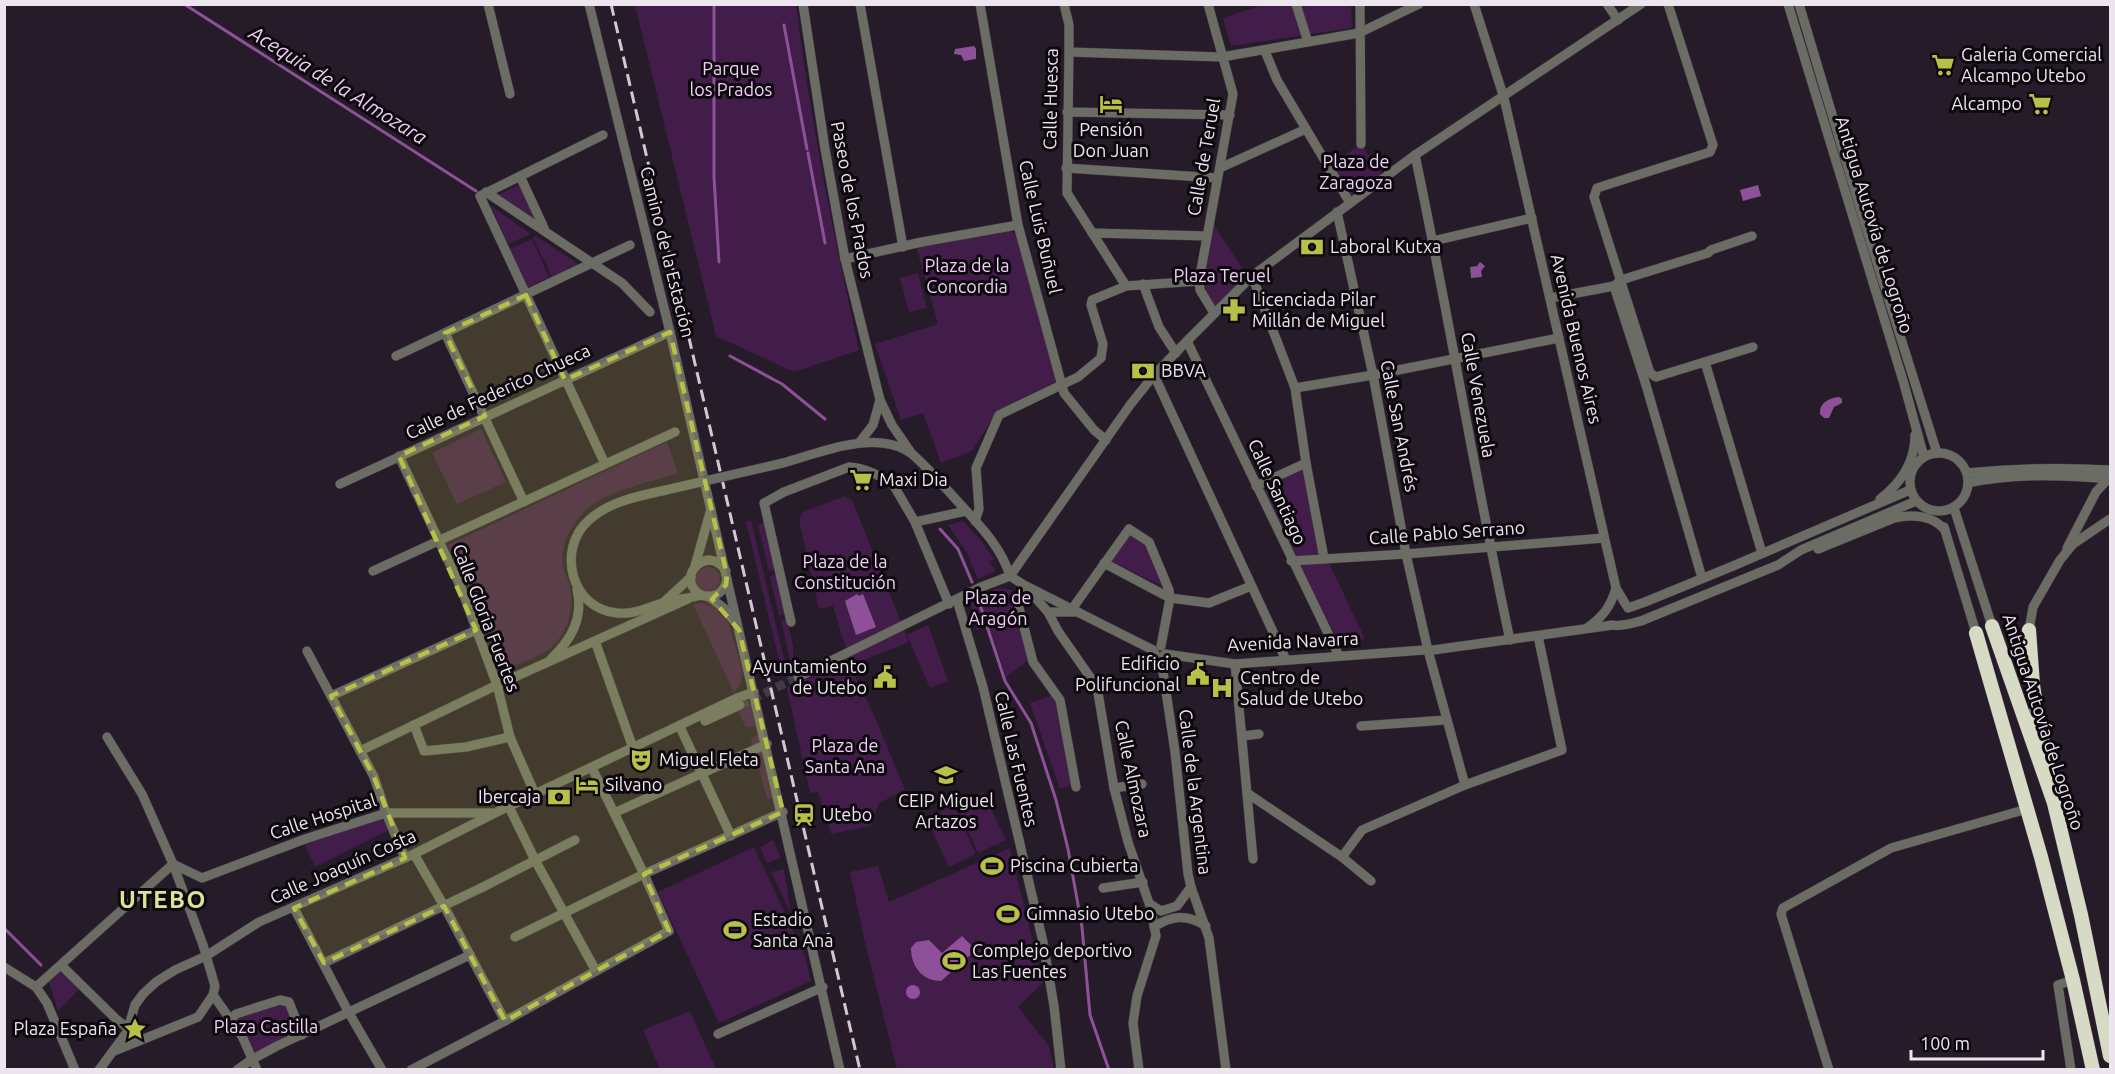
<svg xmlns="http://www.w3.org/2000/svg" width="2115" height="1074" font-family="Ubuntu,sans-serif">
	<rect width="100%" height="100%" fill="#261b28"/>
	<g fill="#431d49">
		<path d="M635,5H796C810,119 834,237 859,350L794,372L716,336Z"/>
		<path d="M1262,5H1351L1352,28L1231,46L1223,18Z"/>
		<path d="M1361,144L1384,177L1350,203L1328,167Z"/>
		<path d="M520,184L536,219L498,195Z"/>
		<path d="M491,206L531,234L508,244Z"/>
		<path d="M1210,219L1249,279L1214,313L1199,281Z"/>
		<path d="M1007,230L1014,233L1018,238L1057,378L1055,382L998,410L972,451L941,463L923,413L901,420L875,344L938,324L916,246Z"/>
		<path d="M536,236L578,264L552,277L533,238Z"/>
		<path d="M532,239L549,277L527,288L510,249Z"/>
		<path d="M918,273L927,308L909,312L900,278Z"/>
		<path d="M481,429L506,482L457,504L432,453Z"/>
		<path d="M667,442L678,473C651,482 610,490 588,508C574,521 559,545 563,565C564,573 569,579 570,587C574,608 568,631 553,646C543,656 516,665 503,670L464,577L448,545Z"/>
		<path d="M1304,468L1329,563L1365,639L1339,643L1263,490Z"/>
		<path d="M845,496L852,500L909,642L851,665L833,606L819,609L799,520L803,512Z"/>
		<path d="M751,520L788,675L783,677L746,522Z"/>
		<path d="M963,521L979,538L994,559L989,562L996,571L978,579L966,551L948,525Z"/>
		<path d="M764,522L776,570L769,571L758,525Z"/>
		<path d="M1127,533L1145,545L1162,586L1109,560Z"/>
		<circle cx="708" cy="579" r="12"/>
		<path d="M777,575L786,614L779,616L770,576Z"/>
		<path d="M998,588L1011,590L1030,659L1006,677L989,626L976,630L970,600Z"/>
		<path d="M701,603L717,608L728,622L742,669L741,683L734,693L693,604Z"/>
		<path d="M787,619L793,646V657L796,660L790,661L781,620Z"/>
		<path d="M928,625L948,681L930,688L907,635Z"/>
		<path d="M846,658L874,715L905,790L879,803L870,826L831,834L825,810H823L818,792L810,793L787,688Z"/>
		<path d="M1053,695L1058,701L1073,785L1060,789L1030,703Z"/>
		<path d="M751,704L755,726L746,727L738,711Z"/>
		<path d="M758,735L772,799L767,798L751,741L753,737Z"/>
		<path d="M983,792L1006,840L978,853L956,804Z"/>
		<path d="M954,805L976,854L949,867L926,818Z"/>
		<path d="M382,819L389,830L315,867L303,841Z"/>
		<path d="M773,840L781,858L767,863L760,847Z"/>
		<path d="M754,847L805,956L811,981L719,1023L658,892Z"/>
		<path d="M1010,848L1043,983L1018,1007L1049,1046L1054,1069H897L864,939L850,872L878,866L889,902Z"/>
		<path d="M784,869L791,914L771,872Z"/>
		<path d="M61,969L80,988L58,1011L49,982Z"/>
		<path d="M288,1003L300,1034L254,1055L234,1019L237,1015Z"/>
		<path d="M690,1011L716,1069H660L643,1030Z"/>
	</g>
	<g fill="#8e5199">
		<path d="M974,46L976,49V59L964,61L961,55L954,54L955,49Z"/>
		<path d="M1758,185L1761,196L1743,201L1740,190Z"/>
		<path d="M1480,262L1485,266L1481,271L1482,277L1471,278L1470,267L1477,266Z"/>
		<path d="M1839,397L1842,399V403L1834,407L1829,418H1824L1820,414C1819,403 1829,398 1839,397Z"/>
		<path d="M857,594L859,596L863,594L876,627L856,635L845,601Z"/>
		<path d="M962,936L976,950L941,981C922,981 911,966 911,948L916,942L929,940L942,953Z"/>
		<circle cx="913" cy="992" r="7"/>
	</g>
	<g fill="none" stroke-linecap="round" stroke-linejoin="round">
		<g stroke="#8e5199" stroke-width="3">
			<path d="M184,4L476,191"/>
			<path d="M714,4V177L719,262"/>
			<path d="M784,25L807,149"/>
			<path d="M808,153L825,243"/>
			<path d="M730,356L782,384L825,419"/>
			<path d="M940,529L958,549L972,582"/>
			<path d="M980,605L1005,681L1031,723L1056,800L1068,849L1082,927L1090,1015L1109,1070"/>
			<path d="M4,928L41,965"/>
		</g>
		<path stroke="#443946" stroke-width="9" stroke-dasharray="9 4.5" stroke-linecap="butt" d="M740,705L798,677"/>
		<g stroke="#423744" stroke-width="10">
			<g id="minor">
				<path d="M488,4L510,94"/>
				<path d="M589,4L670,332L840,1070"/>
				<path d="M803,4L825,149L845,259L880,400L892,425L912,454"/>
				<path d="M860,4L903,247"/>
				<path d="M980,4L1018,225L1064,393L1094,430L1106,440"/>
				<path d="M1064,4L1069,25V52L1067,193L1126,286"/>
				<path d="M1208,4L1233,94L1199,281L1200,290L1214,313"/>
				<path d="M1296,4L1308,42"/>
				<path d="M1360,4L1361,144"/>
				<path d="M1474,4L1504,98L1616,588L1626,605"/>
				<path d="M1607,4L1618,20"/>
				<path d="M1668,4L1713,145L1710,152L1597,188L1594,197L1650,373L1656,377L1753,347"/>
				<path d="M1788,4L1904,384L1924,457"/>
				<path d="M1799,4L1864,221L1937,453"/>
				<path d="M1265,51L1277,80L1350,203"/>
				<path d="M1069,52L1222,57L1359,33L1419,4"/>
				<path d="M1067,112L1230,115"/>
				<path d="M603,135L480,196L605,464"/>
				<path d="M1415,155C1449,316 1475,479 1510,640"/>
				<path d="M1066,168L1217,178"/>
				<path d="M1220,168L1306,129"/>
				<path d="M520,176L544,228"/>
				<path d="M486,192L622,283L650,312"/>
				<path d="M1337,212L1373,375L1406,554L1427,646"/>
				<path d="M1092,233L1207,236"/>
				<path d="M1433,241L1532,218"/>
				<path d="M845,259L922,242L1018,225"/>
				<path d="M1252,276L1295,388L1306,463L1324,558"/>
				<path d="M1143,284L1159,327L1176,353"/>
				<path d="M1614,286L1646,385L1702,578"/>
				<path d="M1550,298L1614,286L1621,280L1708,253L1711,250L1752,236"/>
				<path d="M445,333L524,502"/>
				<path d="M1187,341L1339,656"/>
				<path d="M396,356L630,245"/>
				<path d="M1705,362L1762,553"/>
				<path d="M1154,375L1286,660"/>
				<path d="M1295,388L1373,375L1559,338"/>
				<path d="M859,443L873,425L880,400"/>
				<circle cx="1939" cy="482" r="29"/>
				<path d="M399,456L461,588L497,685L510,737L535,794"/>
				<path d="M783,463C812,455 852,439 882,443C893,444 904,448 912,454C926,466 939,481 951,494C973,519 1000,543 1010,576"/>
				<path d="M1967,473C2016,468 2061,467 2110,470"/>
				<path d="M1968,483C2015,473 2063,475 2110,479"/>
				<path d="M340,484L670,332"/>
				<path d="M1256,486L1306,463"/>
				<path d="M666,490C639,496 610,501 589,520C556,549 571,609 617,613C635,615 650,606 666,602C678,599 690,598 702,595"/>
				<path d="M1880,499C1901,483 1915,462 1915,435"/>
				<path d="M1954,508L1992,626"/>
				<path d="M975,521L979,509L976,468L999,415L1078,377L1101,358L1103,344L1091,305L1092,300L1126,286L1199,281"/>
				<path d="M915,522L966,511"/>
				<path d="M1944,527L1976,633"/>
				<path d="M2067,548L2096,492L2108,479"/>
				<path d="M1818,549L1894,518C1913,514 1932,515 1945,530"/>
				<path d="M1291,561L1406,554L1604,538"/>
				<path d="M1104,563L1170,598L1209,603L1251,586"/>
				<path d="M695,566L711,509"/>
				<path d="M373,571L675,432"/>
				<path d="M726,571C708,543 676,576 698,593C702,596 707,597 712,596C720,595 725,588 727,580"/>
				<path d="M1010,576L1024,585L1153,650L1157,658L1164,656"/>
				<path d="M1024,585L1048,612L1058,631L1097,687L1114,788L1128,842L1151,909L1156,936L1137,996L1133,1023L1139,1070"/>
				<path d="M1024,585L1017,600L1033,662L1060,700L1076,787"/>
				<path d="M708,596L724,608L735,622"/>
				<path d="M957,600L983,687L1043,942L1054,1006L1061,1070"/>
				<path d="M664,602L691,577"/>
				<path d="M1628,608L1645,602L1733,566L1910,490"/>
				<path d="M1072,609L1129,529L1149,542L1169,590L1170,598L1161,646"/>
				<path d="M1048,612H1078"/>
				<path d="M791,622L764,503L784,492L849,467C862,467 885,477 894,486L915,522L949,604"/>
				<path d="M1587,628C1603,617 1611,606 1616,588"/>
				<path d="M2029,630L2033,607L2060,560L2073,544L2110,519"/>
				<path d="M595,641L633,748"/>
				<path d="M1433,650L1613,625C1621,627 1632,623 1641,621L1778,565L1801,550L1916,501"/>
				<path d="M307,651L374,777L386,813L405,858"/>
				<path d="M1165,654L1235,664L1424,650"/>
				<path d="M1429,654L1465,785"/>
				<path d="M1161,658L1175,752L1188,874L1191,887L1209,938L1226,1070"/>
				<path d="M551,659C571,640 584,618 577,589"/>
				<path d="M1235,664L1253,859"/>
				<path d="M798,677L981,587L1010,576L1130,405L1154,375L1187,341L1252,276L1415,155L1641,4"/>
				<path d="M331,696L476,630"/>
				<path d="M705,721L740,705"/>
				<path d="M414,725L424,751L466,747L510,737"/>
				<path d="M1361,726L1446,720"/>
				<path d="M680,727L731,836"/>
				<path d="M1242,736L1259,734"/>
				<path d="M107,737L142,794L173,864L203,945L215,986L213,995L198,1017L114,1051"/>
				<path d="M360,751L497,685L688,599"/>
				<path d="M1114,788L1142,784"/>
				<path d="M1247,793L1342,857L1371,881"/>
				<path d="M509,807L535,860L596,971"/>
				<path d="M614,813L767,744"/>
				<path d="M414,854L444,906L505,1021"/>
				<path d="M1342,857L1362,830L1465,785L1562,750L1538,636"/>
				<path d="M173,864L202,878L305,839L386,813H492"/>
				<path d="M1103,888L1143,882"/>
				<path d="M1150,904L1161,911L1177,906L1191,887"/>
				<path d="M294,908L349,1013L382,1070"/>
				<path d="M1154,927C1172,915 1187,914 1206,926"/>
				<path d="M515,937L644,874L783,812"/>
				<path d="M324,963L483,887L575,840"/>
				<path d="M61,965L116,1019L129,1029"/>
				<path d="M4,967L36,987L47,1003L75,1070"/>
				<path d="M36,987L173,864"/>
				<path d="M213,995L242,1036L257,1070"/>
				<path d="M231,1019L236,1014L280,1000L289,1002L302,1035"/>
				<path d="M718,1034L823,987"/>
				<path d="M99,1070L127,1032L135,1005L143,994L156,982L175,970L206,956L259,922L414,854L495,813L737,698L754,692"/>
				<path d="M237,1070L251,1060L277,1046L470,955"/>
				<path d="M411,1070L505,1021L669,931L644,874L592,768"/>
				<path d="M1829,1070L1781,914L1783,908L1891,848L2027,809"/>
				<path d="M2071,1070L2058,985L2073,980"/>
			</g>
		</g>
		<g stroke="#423744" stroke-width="15">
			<g id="highway">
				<path d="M1992,626L2054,803L2081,915L2110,1056"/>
				<path d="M2029,630L2033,685L2039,727L2048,762"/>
				<path d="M1976,633L2041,857L2073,980L2093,1070"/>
			</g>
		</g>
		<use href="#minor" stroke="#6b6d64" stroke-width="9"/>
		<use href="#highway" stroke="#d7dac5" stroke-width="14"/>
		<path stroke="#d1c9d2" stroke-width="3" stroke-dasharray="12 6" stroke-linecap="butt" d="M611,4L860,1070"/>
		<g stroke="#423744" stroke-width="10" stroke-linecap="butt">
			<path id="minor-bridge" d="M666,490L783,463"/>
		</g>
		<use href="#minor-bridge" stroke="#6b6d64" stroke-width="9"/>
	</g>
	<path fill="#b7c148" fill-opacity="0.2" stroke="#b7c148" stroke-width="4.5" stroke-dasharray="12 8" stroke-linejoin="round" d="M526,295L565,380L670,332L727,575L726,585L712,599L739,630L783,812L644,874L669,931L505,1021L444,906L324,963L294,908L405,858L374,777L331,696L476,630L399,456L485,416L445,333Z"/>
	<defs>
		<g id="supermarket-bare" transform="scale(1.8)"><path d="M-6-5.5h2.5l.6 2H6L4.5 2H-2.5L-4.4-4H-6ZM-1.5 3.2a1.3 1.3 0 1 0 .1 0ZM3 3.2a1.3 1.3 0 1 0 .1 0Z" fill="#b7c148" stroke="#0c080d" stroke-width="2.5" paint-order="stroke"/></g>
		<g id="hotel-bare" transform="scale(1.8)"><path d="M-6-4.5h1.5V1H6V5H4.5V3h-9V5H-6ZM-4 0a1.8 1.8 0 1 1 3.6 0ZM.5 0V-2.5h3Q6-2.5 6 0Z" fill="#b7c148" stroke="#0c080d" stroke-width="2.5" paint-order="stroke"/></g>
		<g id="bank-bare" transform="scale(1.8)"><path d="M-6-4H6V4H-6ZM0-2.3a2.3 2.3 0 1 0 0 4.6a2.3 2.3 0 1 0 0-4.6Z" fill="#b7c148" stroke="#0c080d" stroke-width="2.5" paint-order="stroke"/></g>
		<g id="pharmacy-bare" transform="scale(1.8)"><path d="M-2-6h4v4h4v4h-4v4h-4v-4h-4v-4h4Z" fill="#b7c148" stroke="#0c080d" stroke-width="2.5" paint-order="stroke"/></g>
		<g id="civic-bare" transform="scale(1.8)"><path d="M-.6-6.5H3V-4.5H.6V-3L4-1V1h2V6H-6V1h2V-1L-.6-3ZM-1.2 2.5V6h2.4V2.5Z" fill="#b7c148" stroke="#0c080d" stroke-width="2.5" paint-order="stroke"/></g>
		<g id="hospital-bare" transform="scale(1.8)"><path d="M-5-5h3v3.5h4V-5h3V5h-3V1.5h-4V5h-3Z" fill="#b7c148" stroke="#0c080d" stroke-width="2.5" paint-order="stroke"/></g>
		<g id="theatre-bare" transform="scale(1.8)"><path d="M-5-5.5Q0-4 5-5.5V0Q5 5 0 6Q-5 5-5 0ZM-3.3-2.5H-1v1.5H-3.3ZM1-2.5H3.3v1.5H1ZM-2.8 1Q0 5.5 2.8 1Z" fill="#b7c148" stroke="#0c080d" stroke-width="2.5" paint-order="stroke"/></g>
		<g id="school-bare" transform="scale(1.8)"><path d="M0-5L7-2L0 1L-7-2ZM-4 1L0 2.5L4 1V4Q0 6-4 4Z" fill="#b7c148" stroke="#0c080d" stroke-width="2.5" paint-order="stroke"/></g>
		<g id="station-bare" transform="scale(1.8)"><path d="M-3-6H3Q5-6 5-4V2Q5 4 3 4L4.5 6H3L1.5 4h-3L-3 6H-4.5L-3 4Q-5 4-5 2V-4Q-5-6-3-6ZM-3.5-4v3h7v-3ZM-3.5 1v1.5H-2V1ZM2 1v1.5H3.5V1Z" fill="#b7c148" stroke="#0c080d" stroke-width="2.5" paint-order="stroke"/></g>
		<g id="stadium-bare" transform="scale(1.8)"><path d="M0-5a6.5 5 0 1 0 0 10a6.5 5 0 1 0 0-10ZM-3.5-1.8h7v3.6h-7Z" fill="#b7c148" stroke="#0c080d" stroke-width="2.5" paint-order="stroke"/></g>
		<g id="sight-bare" transform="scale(1.8)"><path d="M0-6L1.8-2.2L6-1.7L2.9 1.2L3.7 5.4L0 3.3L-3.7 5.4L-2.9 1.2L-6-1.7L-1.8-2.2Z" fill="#b7c148" stroke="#0c080d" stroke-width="2.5" paint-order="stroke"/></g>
	</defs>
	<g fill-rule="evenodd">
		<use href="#supermarket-bare" x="1943" y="65"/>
		<use href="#hotel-bare" x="1111" y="104"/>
		<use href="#supermarket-bare" x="2040" y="104"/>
		<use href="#bank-bare" x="1312" y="247"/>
		<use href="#pharmacy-bare" x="1234" y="310"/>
		<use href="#bank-bare" x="1143" y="371"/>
		<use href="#supermarket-bare" x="861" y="480"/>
		<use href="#civic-bare" x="1198" y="674"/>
		<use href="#civic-bare" x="885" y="677"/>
		<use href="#hospital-bare" x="1222" y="688"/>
		<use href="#theatre-bare" x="641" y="760"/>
		<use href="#school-bare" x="946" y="775"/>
		<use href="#hotel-bare" x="587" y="785"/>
		<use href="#bank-bare" x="559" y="797"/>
		<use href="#station-bare" x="804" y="815"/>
		<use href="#stadium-bare" x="992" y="866"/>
		<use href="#stadium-bare" x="1008" y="914"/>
		<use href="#stadium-bare" x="735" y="930"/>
		<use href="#stadium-bare" x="954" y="961"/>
		<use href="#sight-bare" x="135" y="1029"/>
	</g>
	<g text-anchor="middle" stroke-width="6" stroke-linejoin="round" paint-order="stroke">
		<g font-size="18" fill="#ede5ee" stroke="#0c080d" text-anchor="start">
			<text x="1961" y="61">Galeria Comercial<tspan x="1961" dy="21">Alcampo Utebo</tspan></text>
			<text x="2022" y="110" text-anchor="end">Alcampo</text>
			<text x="1111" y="136" text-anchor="middle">Pensión<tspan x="1111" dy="21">Don Juan</tspan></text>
			<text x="1330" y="253">Laboral Kutxa</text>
			<text x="1252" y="306">Licenciada Pilar<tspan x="1252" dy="21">Millán de Miguel</tspan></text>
			<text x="1161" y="377">BBVA</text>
			<text x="879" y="486">Maxi Dia</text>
			<text x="1180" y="670" text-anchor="end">Edificio<tspan x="1180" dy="21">Polifuncional</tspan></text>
			<text x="867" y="673" text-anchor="end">Ayuntamiento<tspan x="867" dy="21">de Utebo</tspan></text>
			<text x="1240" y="684">Centro de<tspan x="1240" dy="21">Salud de Utebo</tspan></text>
			<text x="659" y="766">Miguel Fleta</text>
			<text x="605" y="791">Silvano</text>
			<text x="541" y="803" text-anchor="end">Ibercaja</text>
			<text x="946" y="807" text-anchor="middle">CEIP Miguel<tspan x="946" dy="21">Artazos</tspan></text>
			<text x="822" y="821">Utebo</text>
			<text x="1010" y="872">Piscina Cubierta</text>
			<text x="1026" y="920">Gimnasio Utebo</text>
			<text x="753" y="926">Estadio<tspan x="753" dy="21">Santa Ana</tspan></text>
			<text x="972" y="957">Complejo deportivo<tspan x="972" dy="21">Las Fuentes</tspan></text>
			<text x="117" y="1035" text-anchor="end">Plaza España</text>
		</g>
		<g font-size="18" fill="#f0cff6" stroke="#0c080d">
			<text x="731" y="75">Parque<tspan x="731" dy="21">los Prados</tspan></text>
			<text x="1356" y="168">Plaza de<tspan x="1356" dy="21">Zaragoza</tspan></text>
			<text x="967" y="272">Plaza de la<tspan x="967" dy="21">Concordia</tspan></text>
			<text x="1222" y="282">Plaza Teruel</text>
			<text x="845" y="568">Plaza de la<tspan x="845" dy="21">Constitución</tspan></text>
			<text x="998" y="604">Plaza de<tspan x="998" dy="21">Aragón</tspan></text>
			<text x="845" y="752">Plaza de<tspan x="845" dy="21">Santa Ana</tspan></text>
			<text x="266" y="1033">Plaza Castilla</text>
		</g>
		<g font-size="18" fill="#ede5ee" stroke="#0c080d">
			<text transform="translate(1051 99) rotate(-89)" y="6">Calle Huesca</text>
			<text transform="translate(1204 157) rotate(-80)" y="6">Calle de Teruel</text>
			<text transform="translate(852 200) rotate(79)" y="6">Paseo de los Prados</text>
			<text transform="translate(1874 225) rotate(73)" y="6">Antigua Autovía de Logroño</text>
			<text transform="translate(1040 227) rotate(77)" y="6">Calle Luis Buñuel</text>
			<text transform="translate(667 252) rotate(76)" y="6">Camino de la Estación</text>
			<text transform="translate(1576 339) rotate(77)" y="6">Avenida Buenos Aires</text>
			<text transform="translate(498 392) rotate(-25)" y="6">Calle de Federico Chueca</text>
			<text transform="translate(1478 395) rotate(80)" y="6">Calle Venezuela</text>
			<text transform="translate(1399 426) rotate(79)" y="6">Calle San Andrés</text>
			<text transform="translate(1277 492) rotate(65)" y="6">Calle Santiago</text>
			<text transform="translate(1447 533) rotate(-4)" y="6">Calle Pablo Serrano</text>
			<text transform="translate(486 618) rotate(69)" y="6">Calle Gloria Fuertes</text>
			<text transform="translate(1293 642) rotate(-3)" y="6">Avenida Navarra</text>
			<text transform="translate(2043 722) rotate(72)" y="6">Antigua Autovía de Logroño</text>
			<text transform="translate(1016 759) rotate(77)" y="6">Calle Las Fuentes</text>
			<text transform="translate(1133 779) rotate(78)" y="6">Calle Almozara</text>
			<text transform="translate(1195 792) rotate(83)" y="6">Calle de la Argentina</text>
			<text transform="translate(323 817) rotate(-18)" y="6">Calle Hospital</text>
			<text transform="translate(343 867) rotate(-24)" y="6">Calle Joaquín Costa</text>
		</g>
		<g font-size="20" font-style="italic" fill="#eecdf4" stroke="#0c080d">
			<text transform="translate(338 85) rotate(32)" y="7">Acequia de la Almozara</text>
		</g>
		<g font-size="24" font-weight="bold" letter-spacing="1.5" fill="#dbe496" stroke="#0c080d">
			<text x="163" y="908">UTEBO</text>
		</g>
	</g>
	<rect width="2115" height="1074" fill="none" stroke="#ede5ee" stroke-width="12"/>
	<path d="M1911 1050v9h132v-9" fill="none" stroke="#ede5ee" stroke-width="3"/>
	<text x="1920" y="1050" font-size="18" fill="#ede5ee" stroke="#0c080d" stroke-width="4.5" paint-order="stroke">100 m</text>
</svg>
